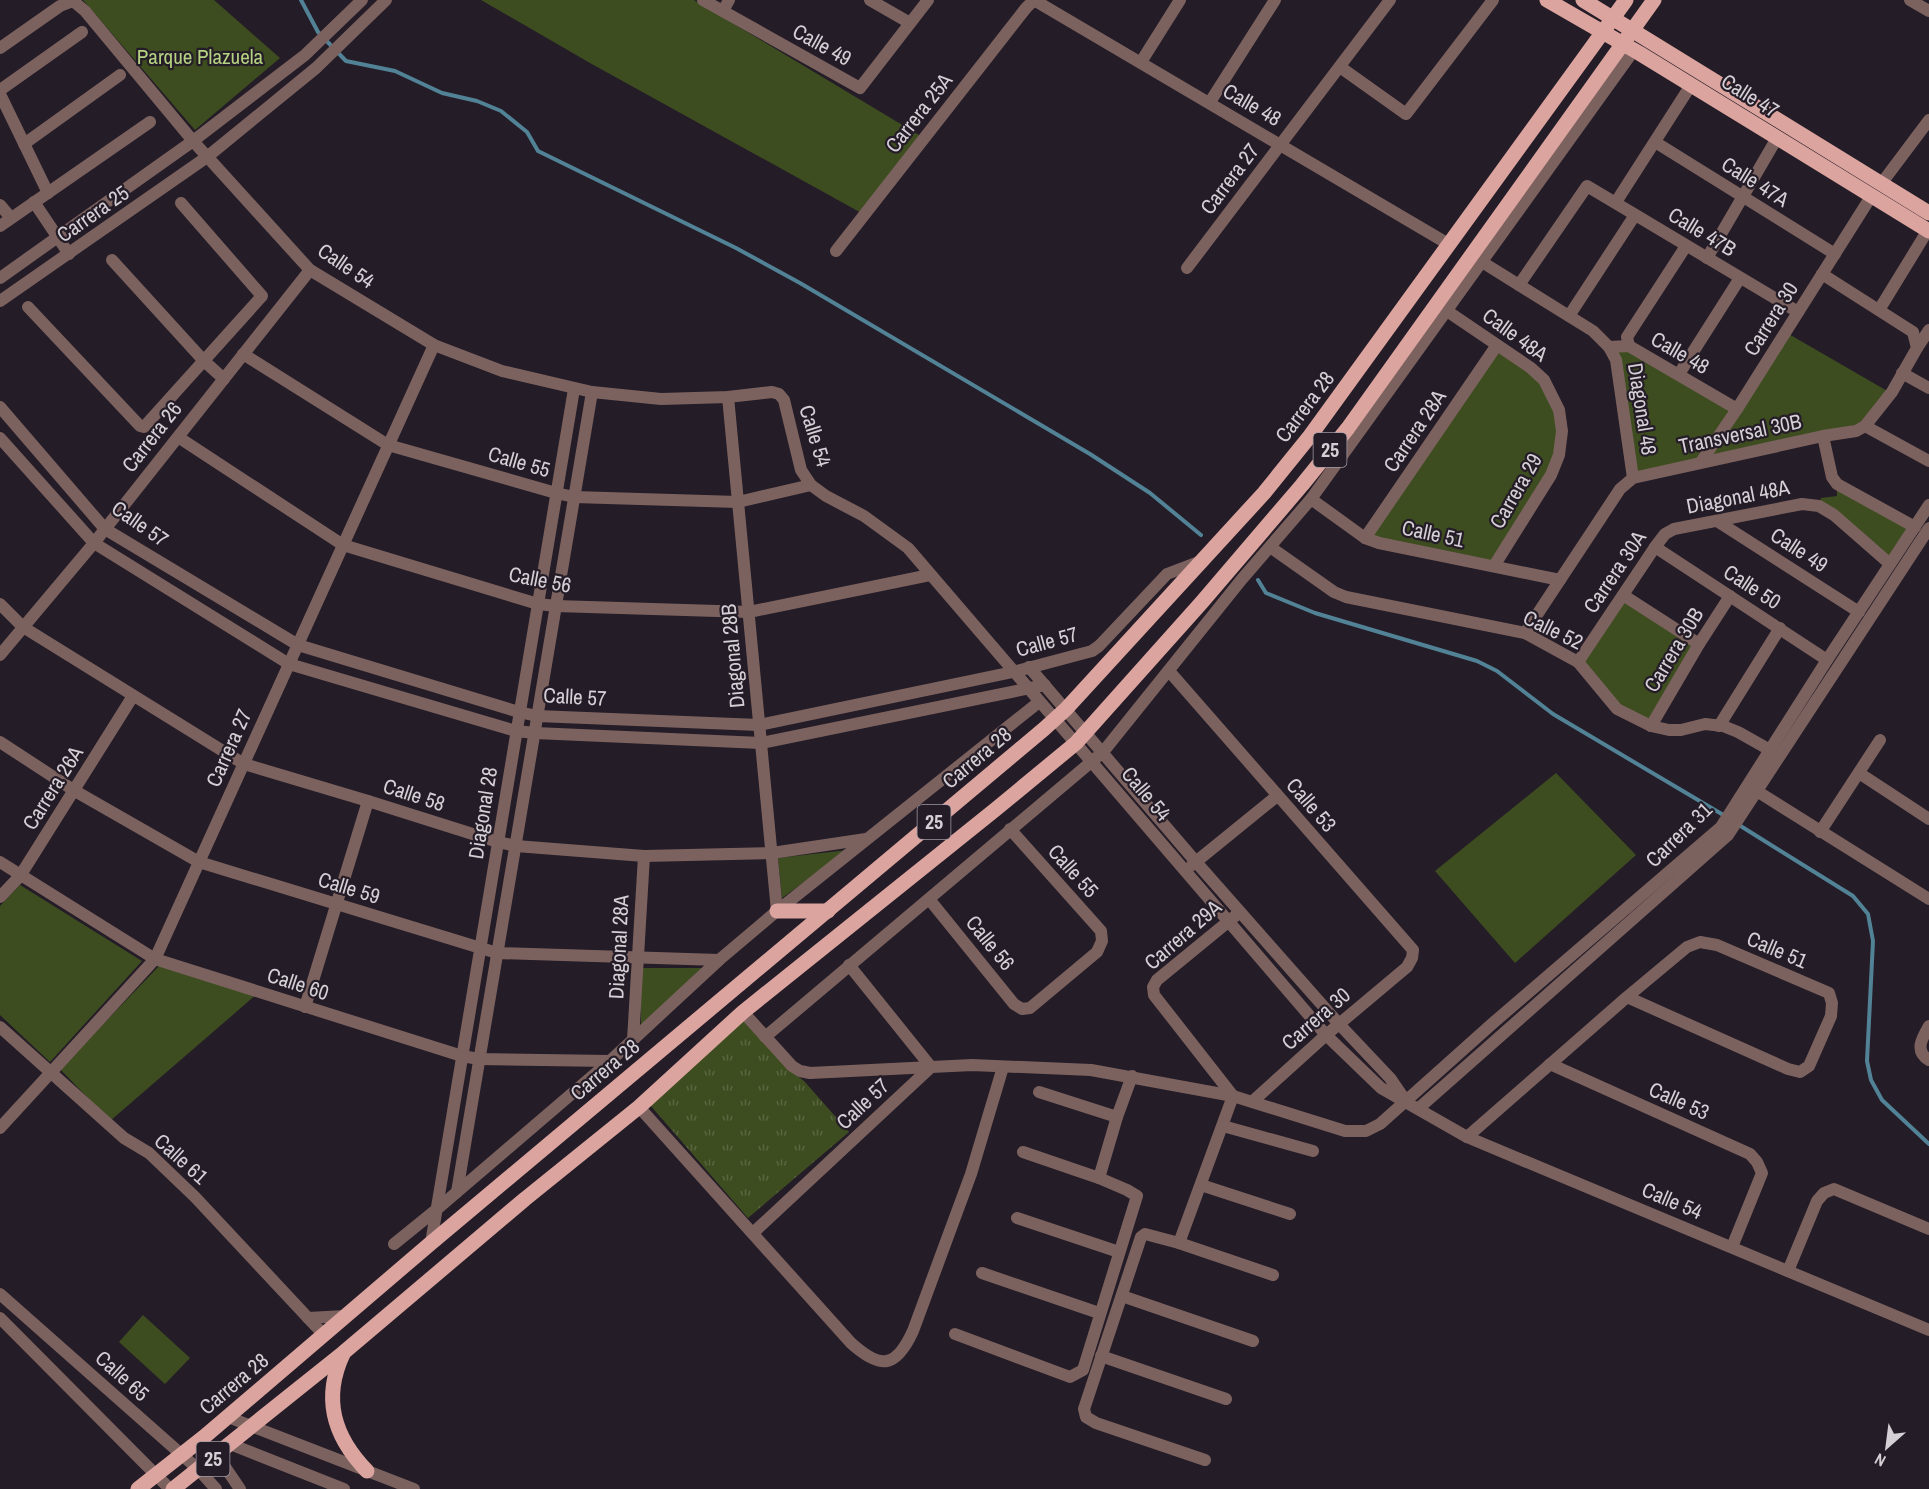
<svg xmlns="http://www.w3.org/2000/svg" width="1929" height="1489" font-family="'Archivo Narrow',sans-serif">
	<defs>
		<pattern id="grass-tufts" width="24" height="20" patternUnits="userSpaceOnUse" patternTransform="scale(1.5)"><rect width="24" height="20" fill="#3e4d20"/><path d="M3 7l-1-3M5 7V3M7 7l1-3M15 17l-1-3M17 17v-4M19 17l1-3" fill="none" stroke="#596640"/></pattern>
	</defs>
	<rect width="100%" height="100%" fill="#241c27"/>
	<path fill="url(#grass-tufts)" d="M743,1020L788,1069L804,1081L849,1132L748,1218L650,1105Z"/>
	<g fill="#3e4d20">
		<path d="M83,0H214L280,58L195,130Z"/>
		<path d="M481,0H694L924,138L865,215L590,63Z"/>
		<path d="M1787,333L1889,392L1866,419L1841,432L1704,461Z"/>
		<path d="M1497,345L1531,368L1559,410V455L1494,566L1365,538Z"/>
		<path d="M1613,348H1629L1735,409L1701,462L1634,475Z"/>
		<path d="M1837,484L1915,527L1890,564L1819,506L1821,498L1837,496Z"/>
		<path d="M1623,595L1698,644L1651,726L1617,709L1578,662Z"/>
		<path d="M1556,773L1636,855L1515,963L1435,871Z"/>
		<path d="M848,850L782,898L778,858Z"/>
		<path d="M20,885L142,961L50,1062L0,1015V906Z"/>
		<path d="M160,965L257,994L110,1121L60,1069Z"/>
		<path d="M641,968H704L641,1025Z"/>
		<path d="M143,1315L190,1358L165,1384L119,1342Z"/>
	</g>
	<g fill="none" stroke-linecap="round" stroke-linejoin="round">
		<g stroke="#528296" stroke-width="4">
			<path d="M301,0L318,32L346,61L395,71L442,93L477,101L501,111L527,132L538,151L736,248L800,283L1090,454L1150,493L1201,535"/>
			<path d="M1258,580L1266,593L1315,613L1477,661L1497,671L1553,714L1725,816"/>
			<path d="M1739,825L1853,896L1868,914L1873,941L1867,1061L1871,1080L1882,1100L1929,1144"/>
		</g>
		<g stroke="#7c625f" stroke-width="12">
			<path d="M703,0L860,88L928,0"/>
			<path d="M870,0L910,23"/>
			<path d="M1034,0L1450,245"/>
			<path d="M1910,0L1929,11"/>
			<path d="M723,11L729,0"/>
			<path d="M0,48L60,6L73,1L85,11L193,141L310,270L434,345L502,371L592,392L661,399L728,397L772,392L779,394L784,400L801,470L811,485L826,496L864,516L908,548L1326,1035L1381,1088L1467,1137L1929,1330"/>
			<path d="M1141,62L1180,0"/>
			<path d="M1340,67L1406,114L1493,0"/>
			<path d="M0,90L82,32"/>
			<path d="M0,94L48,193"/>
			<path d="M1210,102L1275,0"/>
			<path d="M1655,142L1835,254"/>
			<path d="M24,144L120,75"/>
			<path d="M1881,184L1929,120"/>
			<path d="M34,202L69,254"/>
			<path d="M1616,202L1691,85"/>
			<path d="M0,205L11,218"/>
			<path d="M0,226L150,122"/>
			<path d="M836,251L1026,8L1034,0"/>
			<path d="M1707,258L1777,138"/>
			<path d="M112,260L204,361L224,379"/>
			<path d="M1482,262L1593,331L1609,347L1616,360L1633,478"/>
			<path d="M1187,268L1390,0"/>
			<path d="M0,278L193,141L305,55L362,0"/>
			<path d="M1519,285L1587,186L1798,312"/>
			<path d="M0,301L207,157L316,68L386,0"/>
			<path d="M28,307L140,426L144,427L262,296L181,203"/>
			<path d="M1879,310L1928,230"/>
			<path d="M1447,311L1531,368L1544,380L1559,410L1562,431L1559,455L1551,475L1494,566"/>
			<path d="M1569,316L1635,215"/>
			<path d="M1629,346L1627,337L1686,246"/>
			<path d="M1609,347L1629,346L1737,409"/>
			<path d="M1917,348L1929,330"/>
			<path d="M243,354L388,445L556,493L574,497L738,502L811,485"/>
			<path d="M1902,373L1929,388"/>
			<path d="M1679,374L1740,278"/>
			<path d="M728,397L777,911"/>
			<path d="M0,407L105,529L298,645L519,712L537,716L759,725L1013,672L1092,651L1099,646L1167,574L1201,561"/>
			<path d="M1865,426L1929,461"/>
			<path d="M1823,436L1832,477L1837,484L1915,527"/>
			<path d="M178,437L343,545L538,604L556,606L749,612L930,575"/>
			<path d="M0,438L94,543L289,664L516,731L535,733L761,743L1045,685"/>
			<path d="M1701,462L1737,409L1872,195"/>
			<path d="M1311,499L1365,538L1379,543L1560,580"/>
			<path d="M1717,521L1859,612"/>
			<path d="M1365,538L1497,345"/>
			<path d="M1270,547L1334,592L1346,597L1525,633L1578,662L1617,709L1651,726L1669,730H1681L1705,724L1723,726L1738,732L1770,750"/>
			<path d="M1655,547L1827,660"/>
			<path d="M1623,595L1699,644"/>
			<path d="M0,604L23,627L244,764L368,801L498,842L516,846L644,856L772,853L866,839"/>
			<path d="M1525,633L1620,489L1633,478L1823,436L1856,431L1865,426L1892,392L1917,348L1913,332L1822,274"/>
			<path d="M0,655L94,543L310,270"/>
			<path d="M1578,662L1655,547L1665,534L1674,529L1802,504L1819,506L1834,515L1890,564"/>
			<path d="M1029,667L1196,862L1339,1024L1390,1078L1403,1097"/>
			<path d="M1169,671L1413,950L1412,958L1407,967L1326,1035L1253,1101"/>
			<path d="M1651,726L1699,644L1730,596"/>
			<path d="M1719,726L1780,628"/>
			<path d="M0,742L75,791L199,862L497,953L719,960"/>
			<path d="M1859,773L1929,819"/>
			<path d="M1752,788L1929,899"/>
			<path d="M1820,832L1880,740"/>
			<path d="M0,862L155,959L462,1056L479,1059L610,1061"/>
			<path d="M1192,865L1277,796"/>
			<path d="M0,897L20,876L133,696"/>
			<path d="M929,899L1014,1004L1022,1009L1030,1008L1097,952L1102,941L1101,931L1010,829"/>
			<path d="M305,1007L368,801"/>
			<path d="M743,1012L792,1066L800,1071L810,1073L972,1065L1091,1070L1233,1096L1345,1131H1366L1380,1124L1493,1023L1721,827L1827,660L1929,505"/>
			<path d="M1929,1026C1922,1038 1914,1051 1929,1060"/>
			<path d="M0,1027L124,1138L149,1153L195,1197L324,1335"/>
			<path d="M765,1037L1103,752L1242,579L1311,499L1634,50"/>
			<path d="M633,1040L644,856"/>
			<path d="M1550,1064L1750,1154L1757,1162L1762,1173L1732,1247"/>
			<path d="M1039,1092L1117,1117"/>
			<path d="M639,1107L851,1343C881,1370 896,1368 913,1331L971,1174L1003,1067"/>
			<path d="M1419,1108L1728,835L1929,528"/>
			<path d="M1223,1126L1313,1151"/>
			<path d="M0,1128L155,959L434,345"/>
			<path d="M1467,1137L1627,997L1687,947L1700,942L1717,945L1829,993L1832,1003L1831,1016L1809,1066L1800,1072L1788,1069L1627,997"/>
			<path d="M1023,1152L1099,1178"/>
			<path d="M1201,1185L1290,1214"/>
			<path d="M457,1192L592,392"/>
			<path d="M1017,1218L1119,1252"/>
			<path d="M753,1233L931,1067L849,965"/>
			<path d="M431,1243L574,389"/>
			<path d="M1179,1243L1273,1275"/>
			<path d="M394,1244L436,1210L610,1061L719,960L777,911L1039,702"/>
			<path d="M1788,1271L1817,1201L1824,1193L1834,1189L1929,1229"/>
			<path d="M982,1273L1099,1313"/>
			<path d="M0,1294L199,1470L216,1489"/>
			<path d="M1122,1296L1253,1341"/>
			<path d="M0,1318L170,1489"/>
			<path d="M308,1318L345,1316"/>
			<path d="M955,1334L1070,1377L1083,1370L1137,1196L1127,1190L1099,1178L1117,1117L1132,1076"/>
			<path d="M1101,1356L1226,1399"/>
			<path d="M228,1417L414,1489"/>
			<path d="M230,1444L344,1489"/>
			<path d="M217,1455L240,1489"/>
			<path d="M1205,1460L1096,1423L1086,1417L1084,1409L1141,1237L1145,1234L1179,1243L1233,1096L1154,995L1153,987L1157,980L1240,912"/>
		</g>
		<g stroke="#dca49e" stroke-width="15">
			<path d="M1547,0L1639,53L1929,231"/>
			<path d="M1583,0L1929,213"/>
			<path d="M777,911H828"/>
			<path d="M343,1354C322,1399 334,1437 367,1471"/>
			<path d="M138,1489L204,1437L431,1243L1044,729L1066,709L1264,493L1310,436L1626,0"/>
			<path d="M173,1489L343,1353L525,1199L639,1107L743,1012L996,809L1076,743L1202,602L1302,485L1348,428L1654,0"/>
		</g>
	</g>
	<g text-anchor="middle" stroke-width="4.5" stroke-linejoin="round" paint-order="stroke">
		<g fill="#241c27" stroke="#a099a2" stroke-width="1.5">
			<rect x="1313.5" y="433" width="33" height="34" rx="4.5"/>
			<rect x="917.5" y="805" width="33" height="34" rx="4.5"/>
			<rect x="196.5" y="1442" width="33" height="34" rx="4.5"/>
		</g>
		<g font-size="20" font-weight="bold" fill="#d5cfd6">
			<text x="1330" y="457">25</text>
			<text x="934" y="829">25</text>
			<text x="213" y="1466">25</text>
		</g>
		<g font-size="21" fill="#d5cfd6" stroke="#241c27">
			<text transform="translate(822 45) rotate(29)" y="7">Calle 49</text>
			<text transform="translate(1750 96) rotate(32)" y="7">Calle 47</text>
			<text transform="translate(1252 105) rotate(30)" y="7">Calle 48</text>
			<text transform="translate(919 113) rotate(-52)" y="7">Carrera 25A</text>
			<text transform="translate(1230 179) rotate(-53)" y="7">Carrera 27</text>
			<text transform="translate(1755 182) rotate(32)" y="7">Calle 47A</text>
			<text transform="translate(93 214) rotate(-35)" y="7">Carrera 25</text>
			<text transform="translate(1702 232) rotate(31)" y="7">Calle 47B</text>
			<text transform="translate(346 266) rotate(34)" y="7">Calle 54</text>
			<text transform="translate(1771 319) rotate(-58)" y="7">Carrera 30</text>
			<text transform="translate(1515 335) rotate(36)" y="7">Calle 48A</text>
			<text transform="translate(1680 353) rotate(30)" y="7">Calle 48</text>
			<text transform="translate(1305 407) rotate(-53)" y="7">Carrera 28</text>
			<text transform="translate(1642 409) rotate(81)" y="7">Diagonal 48</text>
			<text transform="translate(1415 431) rotate(-56)" y="7">Carrera 28A</text>
			<text transform="translate(1740 434) rotate(-12)" y="7">Transversal 30B</text>
			<text transform="translate(815 436) rotate(73)" y="7">Calle 54</text>
			<text transform="translate(152 437) rotate(-52)" y="7">Carrera 26</text>
			<text transform="translate(519 462) rotate(16)" y="7">Calle 55</text>
			<text transform="translate(1516 491) rotate(-60)" y="7">Carrera 29</text>
			<text transform="translate(1738 497) rotate(-11)" y="7">Diagonal 48A</text>
			<text transform="translate(140 524) rotate(35)" y="7">Calle 57</text>
			<text transform="translate(1433 534) rotate(12)" y="7">Calle 51</text>
			<text transform="translate(1799 550) rotate(33)" y="7">Calle 49</text>
			<text transform="translate(1615 572) rotate(-56)" y="7">Carrera 30A</text>
			<text transform="translate(540 580) rotate(11)" y="7">Calle 56</text>
			<text transform="translate(1752 587) rotate(33)" y="7">Calle 50</text>
			<text transform="translate(1553 630) rotate(26)" y="7">Calle 52</text>
			<text transform="translate(1047 642) rotate(-15)" y="7">Calle 57</text>
			<text transform="translate(1674 650) rotate(-59)" y="7">Carrera 30B</text>
			<text transform="translate(733 656) rotate(-95)" y="7">Diagonal 28B</text>
			<text transform="translate(575 697) rotate(3)" y="7">Calle 57</text>
			<text transform="translate(229 748) rotate(-66)" y="7">Carrera 27</text>
			<text transform="translate(977 758) rotate(-40)" y="7">Carrera 28</text>
			<text transform="translate(53 788) rotate(-58)" y="7">Carrera 26A</text>
			<text transform="translate(1146 794) rotate(50)" y="7">Calle 54</text>
			<text transform="translate(414 795) rotate(18)" y="7">Calle 58</text>
			<text transform="translate(1311 805) rotate(49)" y="7">Calle 53</text>
			<text transform="translate(483 813) rotate(-81)" y="7">Diagonal 28</text>
			<text transform="translate(1679 835) rotate(-44)" y="7">Carrera 31</text>
			<text transform="translate(1073 871) rotate(48)" y="7">Calle 55</text>
			<text transform="translate(349 888) rotate(17)" y="7">Calle 59</text>
			<text transform="translate(1183 935) rotate(-41)" y="7">Carrera 29A</text>
			<text transform="translate(990 943) rotate(51)" y="7">Calle 56</text>
			<text transform="translate(619 947) rotate(-87)" y="7">Diagonal 28A</text>
			<text transform="translate(1777 950) rotate(23)" y="7">Calle 51</text>
			<text transform="translate(298 984) rotate(18)" y="7">Calle 60</text>
			<text transform="translate(1316 1019) rotate(-41)" y="7">Carrera 30</text>
			<text transform="translate(605 1070) rotate(-40)" y="7">Carrera 28</text>
			<text transform="translate(1679 1101) rotate(24)" y="7">Calle 53</text>
			<text transform="translate(863 1104) rotate(-43)" y="7">Calle 57</text>
			<text transform="translate(181 1159) rotate(42)" y="7">Calle 61</text>
			<text transform="translate(1672 1201) rotate(23)" y="7">Calle 54</text>
			<text transform="translate(122 1376) rotate(42)" y="7">Calle 65</text>
			<text transform="translate(234 1384) rotate(-40)" y="7">Carrera 28</text>
		</g>
		<g font-size="21" fill="#b5d282" stroke="#241c27">
			<text x="200" y="64">Parque Plazuela</text>
		</g>
	</g>
	<g transform="translate(1887 1447) rotate(208)" stroke="#241c27" stroke-width="4.5" paint-order="stroke">
	<path d="M0-4.5L10 22L0 15L-10 22Z" fill="#d5cfd6"/>
	<text y="-9" font-size="16" font-weight="bold" text-anchor="middle" fill="#d5cfd6">N</text>
	</g>
</svg>
